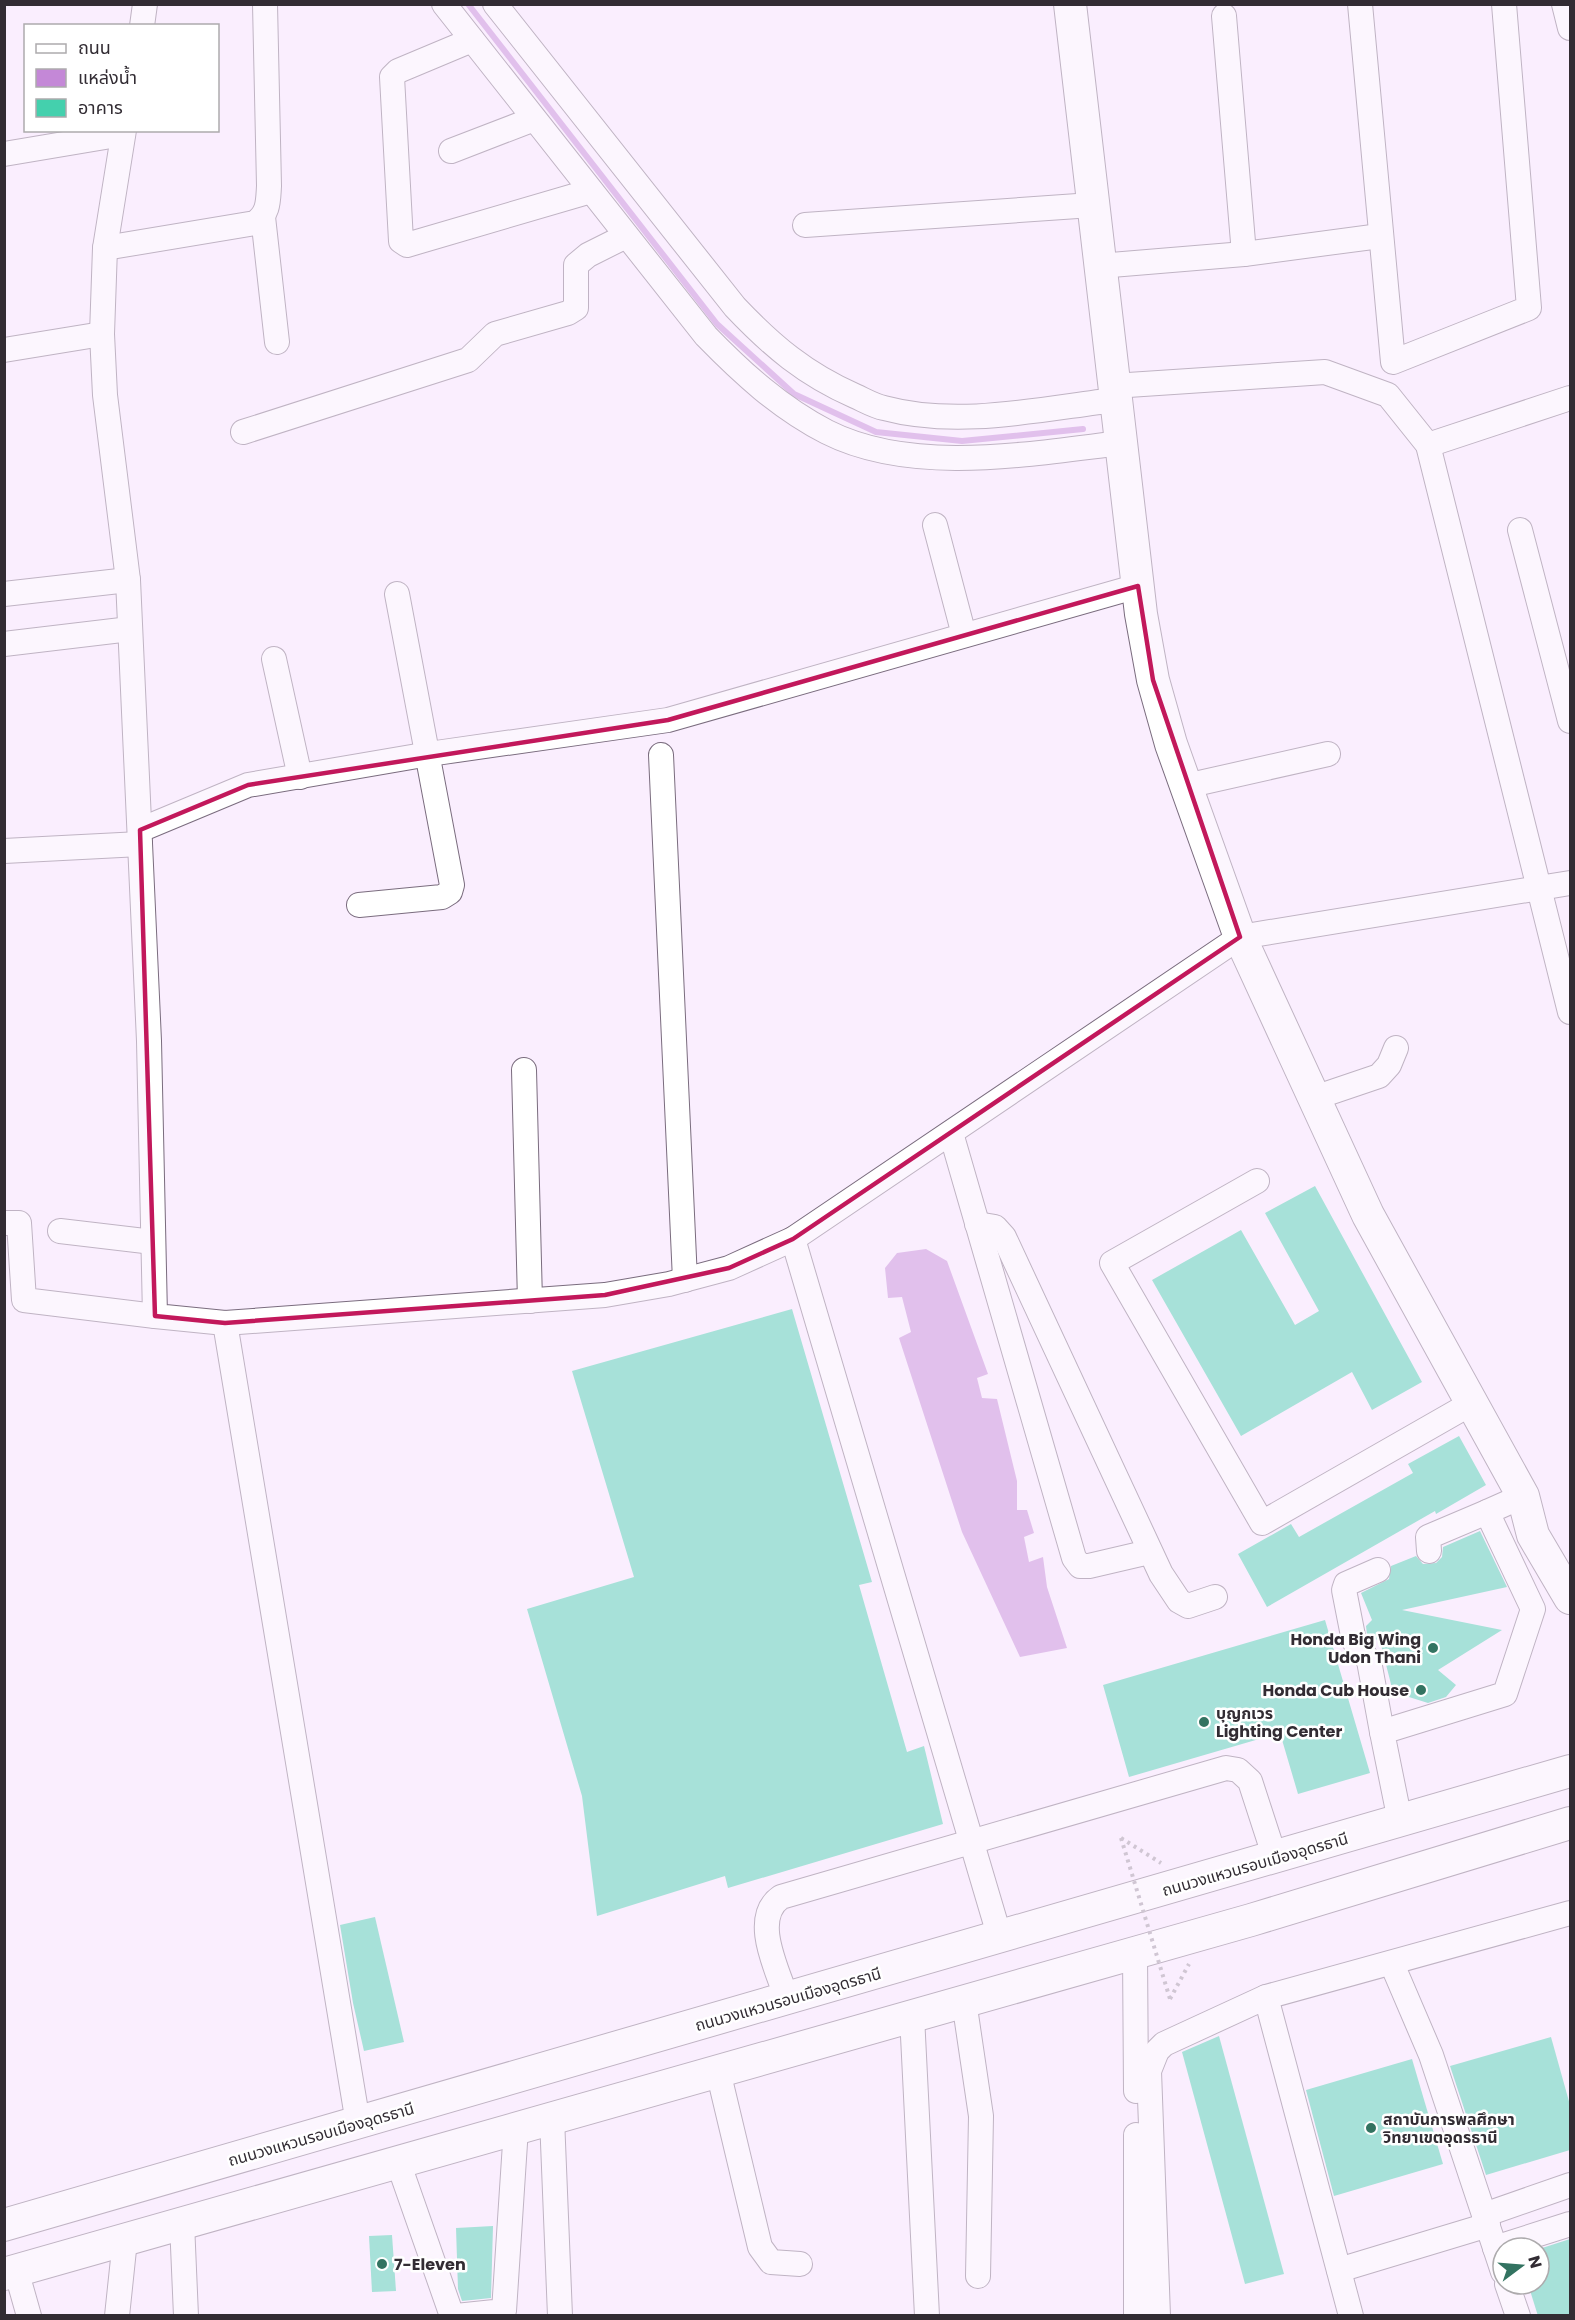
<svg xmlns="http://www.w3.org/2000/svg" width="1575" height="2320" font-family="Poppins,'Noto Sans Thai',sans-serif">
	<rect width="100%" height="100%" fill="#faeefe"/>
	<path fill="#c488d7" d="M926,1249L947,1261L988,1374L977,1378L982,1398L997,1399L1017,1481V1510H1027L1034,1533L1024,1537L1029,1562L1043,1557L1047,1587L1067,1648L1020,1657L962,1532L899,1338L911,1332L902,1297L888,1298L885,1268L897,1253Z"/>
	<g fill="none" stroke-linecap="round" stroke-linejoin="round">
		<path stroke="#c488d7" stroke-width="6" d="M468,4L717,324L794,394L876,432L962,441L1083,429"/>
	</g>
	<g fill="#44d0ad">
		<path d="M1315,1186L1422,1382L1372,1410L1352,1372L1241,1436L1152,1280L1241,1230L1295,1325L1319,1311L1265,1213Z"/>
		<path d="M792,1309L872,1582L859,1585L907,1752L924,1746L943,1824L728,1888L725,1876L597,1916L582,1796L527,1609L634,1577L572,1371Z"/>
		<path d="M1459,1436L1486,1485L1436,1514L1435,1511L1267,1607L1238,1554L1291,1524L1299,1537L1413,1473L1408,1464Z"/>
		<path d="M1480,1531L1507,1587L1402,1610L1502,1630L1438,1670L1456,1685L1446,1697L1428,1703L1393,1692L1380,1641L1367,1635L1366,1626L1372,1620L1361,1593L1389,1579L1391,1566L1416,1556L1423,1564L1436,1563L1442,1557L1443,1547Z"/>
		<path d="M1325,1620L1370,1773L1298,1794L1280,1733L1129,1777L1103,1685Z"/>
		<path d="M375,1917L404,2042L364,2051L353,2003L340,1925Z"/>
		<path d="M1219,2036L1284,2274L1245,2284L1182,2052Z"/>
		<path d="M1551,2037L1570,2105V2150L1486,2175L1450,2066Z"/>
		<path d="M1412,2059L1443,2164L1334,2196L1306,2090Z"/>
		<path d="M493,2226L491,2298L462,2301L458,2289L456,2228Z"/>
		<path d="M392,2235L396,2291L372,2292L369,2236Z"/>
		<path d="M1570,2239V2316H1538L1528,2284H1539V2249Z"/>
	</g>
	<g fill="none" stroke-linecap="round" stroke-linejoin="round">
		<g stroke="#7a6c7e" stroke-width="26">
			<g id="minor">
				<path d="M444,4L706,336C742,373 780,408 827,432C912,475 1029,454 1120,443"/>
				<path d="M495,4L735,307C772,346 805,374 855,396C864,400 874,406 884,408C958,428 1040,409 1115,400"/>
				<path d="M1360,4L1393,362L1529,308L1504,4"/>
				<path d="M1564,4L1570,28"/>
				<path d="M1224,16L1244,254"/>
				<path d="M142,26L145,4"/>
				<path d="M472,40L398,71L392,77L401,241L407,245L417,242L591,191"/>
				<path d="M124,130L105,248L102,334L105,395L128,580L149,1041L155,1316L225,1323L605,1295L669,1284L729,1268L793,1239L1240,937L1570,883"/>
				<path d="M451,151L534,119"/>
				<path d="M4,154L123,134"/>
				<path d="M263,217L277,342"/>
				<path d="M805,225L1092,205"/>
				<path d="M105,248L255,223C269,213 268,201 269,186L265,4"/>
				<path d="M1099,266L1244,254L1380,236"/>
				<path d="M4,350L102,334"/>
				<path d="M1113,386L1325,372L1388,395L1428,445L1570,1012"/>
				<path d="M243,432L468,360L495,334L568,313L576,308V265L588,255L626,236"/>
				<path d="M1428,445L1570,398"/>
				<path d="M935,525L964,635"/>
				<path d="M1520,530L1570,721"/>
				<path d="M4,594L128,580"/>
				<path d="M4,644L130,629"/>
				<path d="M274,659L300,777"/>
				<path d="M661,755L685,1280"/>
				<path d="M1186,786L1328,754"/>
				<path d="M140,830L248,785L429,754L668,720L1138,586"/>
				<path d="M4,851L140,844"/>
				<path d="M359,905L442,897L450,892L452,885L397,594"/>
				<path d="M524,1070L530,1301"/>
				<path d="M1314,1098L1379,1076L1389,1065L1396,1048"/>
				<path d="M951,1133L1074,1558L1080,1566H1089L1149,1552"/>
				<path d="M1257,1181L1112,1263L1262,1523L1472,1403"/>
				<path d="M4,1223H19L24,1300L155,1316"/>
				<path d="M977,1224L995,1227L1004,1237L1161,1574L1179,1601L1188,1606L1215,1597"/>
				<path d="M60,1231L153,1242"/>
				<path d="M793,1239L1000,1938"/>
				<path d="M225,1323L358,2123"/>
				<path d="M1429,1551L1428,1537L1487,1512"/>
				<path d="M1378,1570L1346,1584L1344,1590L1354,1641L1369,1661L1382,1732"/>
				<path d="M1400,1821L1382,1732L1505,1694L1533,1609L1487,1512L1523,1496"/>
				<path d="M1135,1952L1136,2091"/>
				<path d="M1392,1964L1431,2055L1503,2272"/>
				<path d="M1266,1997L1351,2316"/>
				<path d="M787,1999C778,1971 750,1918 781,1897L1226,1768L1238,1770L1250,1781L1275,1858"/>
				<path d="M964,2001L981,2116L978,2276"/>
				<path d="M912,2016L927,2316"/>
				<path d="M718,2071L760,2247L771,2262L800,2264"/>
				<path d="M552,2118L560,2316"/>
				<path d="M1136,2135V2316"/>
				<path d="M398,2162L452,2316"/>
				<path d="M1484,2215L1570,2185"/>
				<path d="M182,2223L186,2316"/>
				<path d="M1495,2248L1570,2224"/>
				<path d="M16,2270L29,2316"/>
				<path d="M1339,2270L1488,2225"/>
				<path d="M1507,2284L1518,2316"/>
				<path d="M117,2316L125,2240"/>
				<path d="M456,2316L504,2311L516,2128"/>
				<path d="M1158,2316L1149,2071L1157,2051L1164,2044L1266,1997L1570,1913"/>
			</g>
		</g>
		<g stroke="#7a6c7e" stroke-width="34">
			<g id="major">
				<path d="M1070,4L1141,614L1153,680L1171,744L1240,937L1368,1215L1523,1496L1533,1535L1570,1598"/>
				<path d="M4,2225L1570,1771"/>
				<path d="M4,2274L1251,1920L1570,1823"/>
			</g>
		</g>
		<g stroke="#9d94a0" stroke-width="4" stroke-dasharray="3 4.5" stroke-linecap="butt">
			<path d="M1121,1838L1161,1863"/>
			<path d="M1170,1999L1189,1964"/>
		</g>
		<use href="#minor" stroke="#fff" stroke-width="24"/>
		<use href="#major" stroke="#fff" stroke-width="32"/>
		<path stroke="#9d94a0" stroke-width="4" stroke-dasharray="3 4.5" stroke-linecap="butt" d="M1121,1838L1170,1999"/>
	</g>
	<path d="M0 0H1575V2320H0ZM1138,586L1153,680L1240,937L793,1239L729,1268L605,1295L225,1323L155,1316L140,830L248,785L668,720Z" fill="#faeefe" fill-opacity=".55" fill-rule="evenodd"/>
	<path fill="none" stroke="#c2185b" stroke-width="4.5" stroke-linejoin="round" d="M1138,586L1153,680L1240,937L793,1239L729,1268L605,1295L225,1323L155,1316L140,830L248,785L668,720Z"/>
	<g fill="#337361" stroke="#fff" stroke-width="2">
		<circle cx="1433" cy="1648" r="6"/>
		<circle cx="1421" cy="1690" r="6"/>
		<circle cx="1204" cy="1722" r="6"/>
		<circle cx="1371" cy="2128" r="6"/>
		<circle cx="382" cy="2264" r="6"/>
	</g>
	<g text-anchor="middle" stroke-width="5" stroke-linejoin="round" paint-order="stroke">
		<g font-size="16" font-weight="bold" fill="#322c33" stroke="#fff" text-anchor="start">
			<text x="1421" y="1645" text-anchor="end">Honda Big Wing<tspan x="1421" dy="18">Udon Thani</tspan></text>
			<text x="1409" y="1696" text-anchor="end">Honda Cub House</text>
			<text x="1216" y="1719">บุญกเวร<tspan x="1216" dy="18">Lighting Center</tspan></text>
			<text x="1383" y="2125">สถาบันการพลศึกษา<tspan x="1383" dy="18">วิทยาเขตอุดรธานี</tspan></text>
			<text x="394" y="2270">7-Eleven</text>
		</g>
		<g font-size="16" fill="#322c33" stroke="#fff">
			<text transform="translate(1255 1864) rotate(-16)" y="6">ถนนวงแหวนรอบเมืองอุดรธานี</text>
			<text transform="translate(788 1999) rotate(-16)" y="6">ถนนวงแหวนรอบเมืองอุดรธานี</text>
			<text transform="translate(321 2134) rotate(-16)" y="6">ถนนวงแหวนรอบเมืองอุดรธานี</text>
		</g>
	</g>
	<rect width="1575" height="2320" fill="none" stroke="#322c33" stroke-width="12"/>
	<rect x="24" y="24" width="195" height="108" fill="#ffffff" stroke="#adabad" stroke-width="1.5"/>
	<rect x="36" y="44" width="30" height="9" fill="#ffffff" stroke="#adabad" stroke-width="1.5"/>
	<text x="78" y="54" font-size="18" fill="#322c33">ถนน</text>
	<rect x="36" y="69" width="30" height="18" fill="#c488d7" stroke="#adabad" stroke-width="1.5"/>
	<text x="78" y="84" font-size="18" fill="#322c33">แหล่งน้ำ</text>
	<rect x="36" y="99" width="30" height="18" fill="#44d0ad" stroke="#adabad" stroke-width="1.5"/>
	<text x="78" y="114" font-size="18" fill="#322c33">อาคาร</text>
	<g transform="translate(1521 2266) rotate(74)"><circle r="28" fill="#ffffff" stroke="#adabad" stroke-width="1.5"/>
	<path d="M0-4.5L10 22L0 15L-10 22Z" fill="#337361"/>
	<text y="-9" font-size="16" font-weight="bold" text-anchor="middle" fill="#322c33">N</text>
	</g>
</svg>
